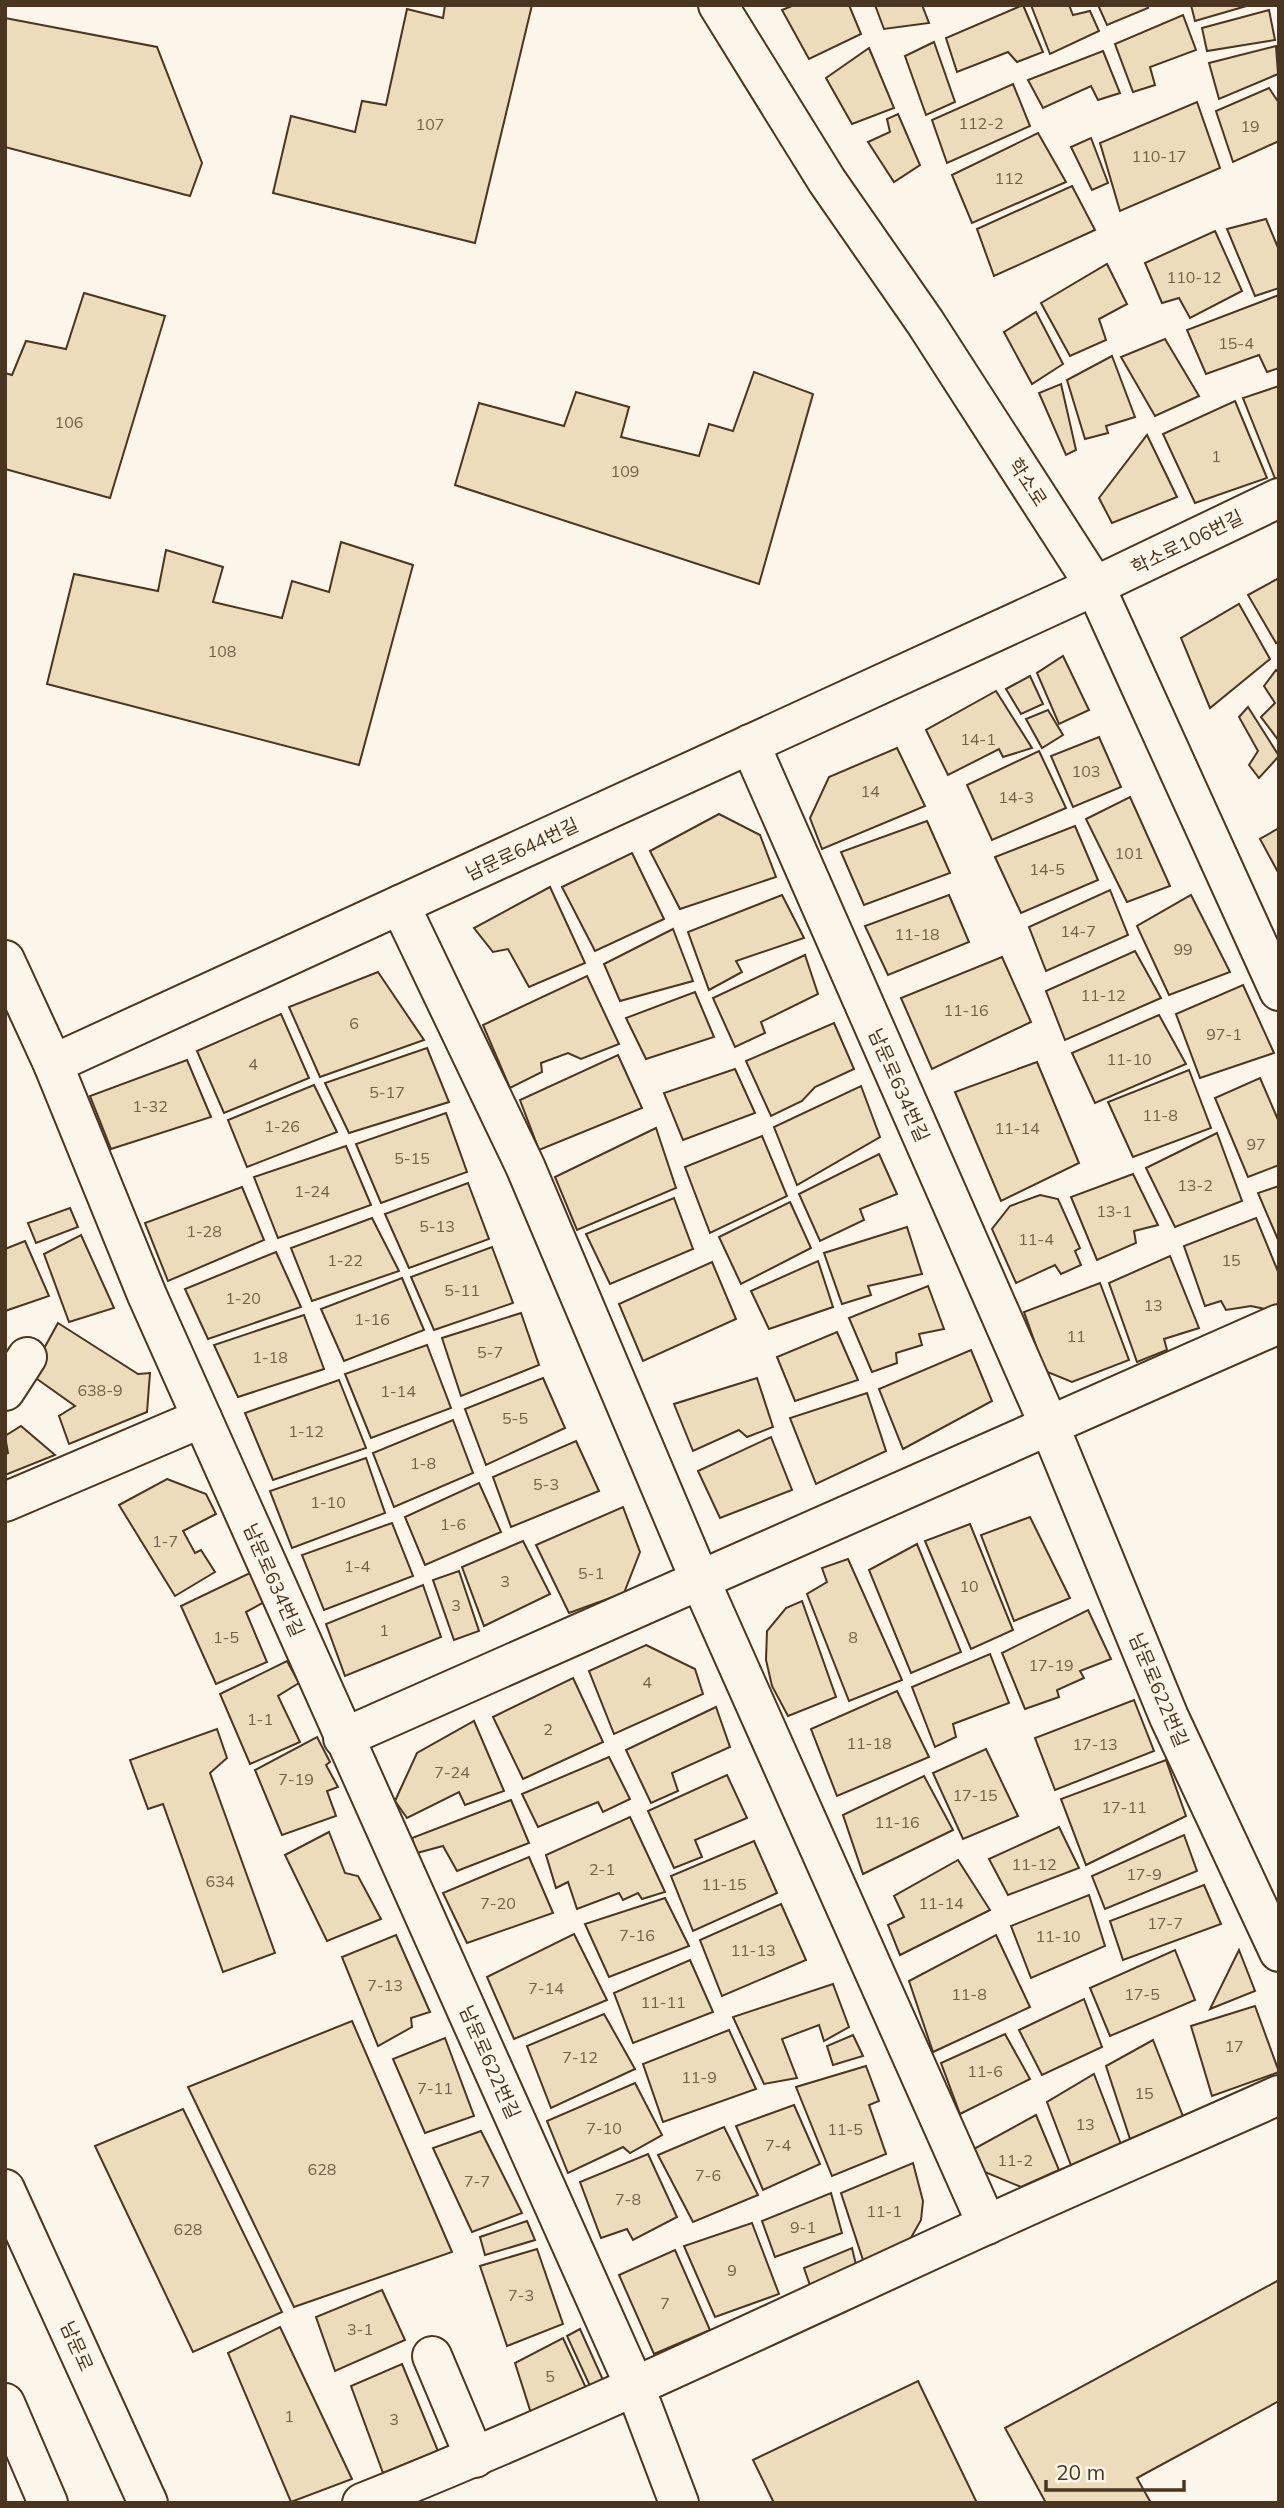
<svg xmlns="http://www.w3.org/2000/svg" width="1284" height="2508" font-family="Mulish,'Noto Sans KR',sans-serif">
	<rect width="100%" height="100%" fill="#fbf6e9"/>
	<g fill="#ecdcbc" stroke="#4a3520" stroke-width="2">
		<path d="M445,5H532L475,243L273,193L291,116L355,132L362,101L386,105L407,9L443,18Z"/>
		<path d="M794,5H849L861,34L809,59L782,10Z"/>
		<path d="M875,5H922L929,23L884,29Z"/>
		<path d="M1023,5L1043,52L1017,62L1008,52L957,72L946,38Z"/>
		<path d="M1031,5H1069L1073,15L1090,11L1099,31L1050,54Z"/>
		<path d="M1098,5H1147L1148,8L1107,25Z"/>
		<path d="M1191,5H1250L1195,21Z"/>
		<path d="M1269,10L1275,40L1207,51L1202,28Z"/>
		<path d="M1183,15L1196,50L1150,67L1155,85L1133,92L1115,44Z"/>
		<path d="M5,18L157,47L202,163L190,196L5,147Z"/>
		<path d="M934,42L955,102L926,115L905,56Z"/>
		<path d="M1276,46L1278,74L1219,99L1209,63Z"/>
		<path d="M869,48L894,108L852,124L826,78Z"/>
		<path d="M1103,51L1120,93L1098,100L1091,86L1043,108L1028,80Z"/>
		<path d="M1013,84L1030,126L947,163L932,120Z"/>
		<path d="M1269,88L1279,103V141L1233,162L1216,111Z"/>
		<path d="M1197,102L1220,168L1120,211L1100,143Z"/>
		<path d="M898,114L920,165L894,182L868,142L890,132L887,119Z"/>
		<path d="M1038,133L1066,182L972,223L952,175Z"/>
		<path d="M1091,138L1108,183L1092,190L1071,147Z"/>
		<path d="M1072,186L1095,230L994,276L977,229Z"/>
		<path d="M1266,219L1279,250V288L1255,296L1227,229Z"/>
		<path d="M1215,231L1242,291L1190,318L1179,298L1162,303L1145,263Z"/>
		<path d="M1107,264L1127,304L1099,319L1106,340L1070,356L1041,303Z"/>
		<path d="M84,293L165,316L110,498L5,469V373L12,375L26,341L66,349Z"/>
		<path d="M1279,295V368L1267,372L1259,355L1206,374L1187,330Z"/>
		<path d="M1036,312L1063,364L1032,384L1004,332Z"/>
		<path d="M1165,339L1199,396L1155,416L1121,357Z"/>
		<path d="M1112,356L1135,417L1106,426L1108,433L1085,439L1067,380Z"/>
		<path d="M754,372L813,394L759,584L455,485L479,403L564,426L576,392L629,407L621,437L699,456L709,424L733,431Z"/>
		<path d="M1061,384L1076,450L1066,455L1039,393Z"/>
		<path d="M1279,386V485L1278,486L1243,398Z"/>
		<path d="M1235,401L1267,478L1195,503L1163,434Z"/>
		<path d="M1147,435L1177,497L1112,523L1099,498Z"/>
		<path d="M341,542L413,565L359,765L47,684L74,574L158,591L166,550L223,567L213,602L282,618L292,581L329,592Z"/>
		<path d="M1279,578V641L1276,643L1248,595Z"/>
		<path d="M1239,604L1270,659L1210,708L1181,638Z"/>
		<path d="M1063,656L1089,710L1059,724L1037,673Z"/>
		<path d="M1276,670L1279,673V741L1261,717L1275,703L1264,686Z"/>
		<path d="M1030,676L1043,704L1021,714L1006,689Z"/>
		<path d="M996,691L1032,748L1003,757L999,749L948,775L926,730Z"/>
		<path d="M1248,707L1279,756L1259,778L1249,765L1258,751L1239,717Z"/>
		<path d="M1048,710L1063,735L1042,748L1026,719Z"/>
		<path d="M1099,737L1121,787L1073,807L1051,756Z"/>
		<path d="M897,748L925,806L822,849L810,818L829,777Z"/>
		<path d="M1039,751L1066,808L992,840L967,785Z"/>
		<path d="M1130,797L1170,886L1127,902L1086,819Z"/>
		<path d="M719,814L760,835L776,877L680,909L650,851Z"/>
		<path d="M927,821L950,873L864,905L841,852Z"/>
		<path d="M1075,826L1098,880L1021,913L995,857Z"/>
		<path d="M1279,828V874L1260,839Z"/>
		<path d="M632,853L664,919L595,951L562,887Z"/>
		<path d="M550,887L585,963L529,987L508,949L493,952L474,928Z"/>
		<path d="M1110,890L1128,935L1046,971L1029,927Z"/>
		<path d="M782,895L804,938L736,961L742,972L709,990L688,932Z"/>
		<path d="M949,895L969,942L888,975L865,926Z"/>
		<path d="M1191,895L1230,972L1169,995L1137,926Z"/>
		<path d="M673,929L693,981L620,1001L604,964Z"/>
		<path d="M1135,951L1161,998L1065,1040L1046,991Z"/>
		<path d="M805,955L818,994L761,1022L765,1033L735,1047L713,998Z"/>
		<path d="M1002,957L1031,1022L932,1069L901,998Z"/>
		<path d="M378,972L424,1040L320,1077L289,1007Z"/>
		<path d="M587,976L619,1044L581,1059L568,1053L541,1063L542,1072L510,1088L483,1025Z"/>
		<path d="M1243,985L1274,1053L1200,1078L1176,1014Z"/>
		<path d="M695,992L714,1037L646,1059L626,1018Z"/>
		<path d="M281,1014L309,1078L224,1113L197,1051Z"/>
		<path d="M1159,1015L1186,1064L1095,1103L1072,1053Z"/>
		<path d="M834,1023L854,1069L815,1087L802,1101L771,1116L746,1061Z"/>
		<path d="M427,1048L449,1102L349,1133L325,1083Z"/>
		<path d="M618,1055L642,1108L539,1150L520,1100Z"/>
		<path d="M187,1060L211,1117L111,1149L90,1096Z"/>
		<path d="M1037,1062L1079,1163L1001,1201L955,1092Z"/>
		<path d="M735,1069L755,1113L683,1140L664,1093Z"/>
		<path d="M1189,1070L1211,1128L1133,1157L1108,1102Z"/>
		<path d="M1260,1078L1279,1122V1165L1248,1177L1215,1098Z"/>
		<path d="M314,1085L337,1132L247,1167L228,1120Z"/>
		<path d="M861,1086L880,1137L797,1185L774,1127Z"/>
		<path d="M446,1113L467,1172L381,1203L356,1144Z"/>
		<path d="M656,1128L676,1188L577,1230L555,1177Z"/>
		<path d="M1217,1133L1242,1201L1175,1227L1146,1168Z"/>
		<path d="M762,1136L787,1196L710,1233L685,1167Z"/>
		<path d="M346,1146L371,1205L278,1238L254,1177Z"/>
		<path d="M879,1154L897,1194L860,1209L864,1220L820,1241L799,1194Z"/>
		<path d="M1133,1174L1158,1225L1134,1231L1136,1243L1097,1260L1071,1197Z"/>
		<path d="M468,1183L489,1239L409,1268L385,1214Z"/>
		<path d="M1279,1186V1242L1258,1193Z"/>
		<path d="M242,1187L264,1240L168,1281L145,1223Z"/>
		<path d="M1040,1195L1058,1199L1080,1248L1075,1251L1081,1265L1061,1274L1055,1265L1016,1283L992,1229L1010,1206Z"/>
		<path d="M674,1198L693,1249L610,1284L586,1234Z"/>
		<path d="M790,1202L811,1248L741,1284L719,1237Z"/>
		<path d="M70,1208L78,1227L36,1243L28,1223Z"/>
		<path d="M372,1218L399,1271L312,1301L291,1248Z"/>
		<path d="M1256,1218L1279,1274V1304L1265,1309L1251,1306L1226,1310L1221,1301L1205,1306L1184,1246Z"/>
		<path d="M907,1227L922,1274L868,1286L871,1295L842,1304L824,1253Z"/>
		<path d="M81,1235L114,1308L69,1322L44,1254Z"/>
		<path d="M25,1241L49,1296L5,1311V1249Z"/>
		<path d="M492,1247L513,1303L434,1330L411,1277Z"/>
		<path d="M276,1252L301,1307L208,1339L185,1289Z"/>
		<path d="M1170,1256L1199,1328L1164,1339L1167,1350L1137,1362L1109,1283Z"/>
		<path d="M818,1261L833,1307L769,1329L751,1291Z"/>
		<path d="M712,1262L736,1319L643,1361L619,1304Z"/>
		<path d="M402,1278L424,1330L344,1361L321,1309Z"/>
		<path d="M1100,1283L1129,1360L1072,1382L1045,1371L1024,1312Z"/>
		<path d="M928,1286L944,1329L919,1334L922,1345L896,1353L897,1363L872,1372L849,1318Z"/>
		<path d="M521,1313L539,1365L461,1396L442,1338Z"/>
		<path d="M304,1315L324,1369L238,1397L214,1345Z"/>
		<path d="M58,1323L138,1374L150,1373L147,1412L69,1444L59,1416L75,1406L30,1374Z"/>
		<path d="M837,1332L858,1380L795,1401L777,1357Z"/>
		<path d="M427,1345L451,1408L371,1438L345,1374Z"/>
		<path d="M971,1350L992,1401L903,1449L879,1389Z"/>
		<path d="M543,1378L565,1428L486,1465L465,1409Z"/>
		<path d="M757,1378L773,1427L747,1437L739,1430L693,1451L674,1404Z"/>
		<path d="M339,1380L366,1448L273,1480L245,1413Z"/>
		<path d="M867,1393L886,1451L816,1484L790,1418Z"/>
		<path d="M453,1420L473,1473L394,1507L373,1453Z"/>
		<path d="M21,1426L55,1455L5,1475V1454L8,1453L5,1436Z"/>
		<path d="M771,1437L792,1490L720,1518L698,1471Z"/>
		<path d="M576,1441L599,1491L511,1527L493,1477Z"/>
		<path d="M366,1458L385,1513L292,1548L270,1491Z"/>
		<path d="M167,1479L206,1494L216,1514L183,1531L195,1553L201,1550L215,1572L175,1596L119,1505Z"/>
		<path d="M479,1483L501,1532L425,1565L405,1517Z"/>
		<path d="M623,1507L640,1552L624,1593L569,1613L536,1545Z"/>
		<path d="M1030,1517L1070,1598L1014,1621L981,1535Z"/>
		<path d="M392,1523L413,1576L324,1610L302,1555Z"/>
		<path d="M970,1524L1013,1630L971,1649L925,1541Z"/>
		<path d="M523,1541L550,1594L484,1626L462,1567Z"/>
		<path d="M917,1544L961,1652L911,1673L869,1570Z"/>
		<path d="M848,1559L902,1680L849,1701L807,1594L827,1582L822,1568Z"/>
		<path d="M459,1571L479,1631L454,1640L433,1580Z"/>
		<path d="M252,1572L270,1599L246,1612L267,1662L216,1684L181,1606Z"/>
		<path d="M423,1585L441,1637L345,1676L326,1624Z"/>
		<path d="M802,1601L836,1697L788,1716L772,1686L766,1660L767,1631L786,1608Z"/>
		<path d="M1088,1610L1111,1659L1080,1671L1084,1678L1057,1690L1059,1697L1025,1709L1002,1653Z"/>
		<path d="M646,1645L695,1669L703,1694L614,1734L589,1671Z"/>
		<path d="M990,1654L1009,1703L953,1724L956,1737L935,1747L912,1687Z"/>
		<path d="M287,1661L299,1683L278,1696L300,1742L250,1764L220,1694Z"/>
		<path d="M573,1678L603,1742L523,1779L493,1717Z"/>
		<path d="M897,1691L929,1757L837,1796L811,1729Z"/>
		<path d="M1134,1700L1154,1751L1055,1790L1035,1738Z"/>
		<path d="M716,1707L730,1747L672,1773L678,1791L651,1803L626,1750Z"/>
		<path d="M474,1721L504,1791L465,1805L459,1792L407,1818L395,1801L417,1753Z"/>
		<path d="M217,1729L227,1758L210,1773L275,1953L223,1972L163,1804L148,1809L130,1760Z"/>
		<path d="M317,1737L330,1762L326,1765L338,1787L327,1791L336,1816L282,1835L255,1770Z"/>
		<path d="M986,1749L1018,1816L963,1839L933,1773Z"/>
		<path d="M609,1757L630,1799L603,1812L598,1802L538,1827L522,1794Z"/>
		<path d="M1166,1760L1186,1816L1086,1865L1061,1799Z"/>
		<path d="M727,1775L747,1818L695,1840L702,1857L674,1868L648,1811Z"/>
		<path d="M924,1776L953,1830L863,1874L843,1815Z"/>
		<path d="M511,1800L529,1843L457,1871L443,1846L417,1853L412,1838Z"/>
		<path d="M630,1817L665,1892L642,1899L638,1893L623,1900L619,1893L577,1909L568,1882L556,1888L546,1855Z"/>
		<path d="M1059,1827L1079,1868L1008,1895L989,1859Z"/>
		<path d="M329,1832L345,1873L358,1876L381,1919L327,1941L285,1855Z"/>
		<path d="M1184,1835L1197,1871L1105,1909L1092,1876Z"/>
		<path d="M754,1841L777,1893L693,1931L671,1876Z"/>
		<path d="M529,1857L553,1913L467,1943L443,1893Z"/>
		<path d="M958,1860L990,1910L900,1955L888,1925L904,1917L894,1896Z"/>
		<path d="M1204,1885L1221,1924L1123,1960L1110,1921Z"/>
		<path d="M1089,1895L1105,1946L1031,1978L1011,1926Z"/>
		<path d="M665,1898L689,1946L609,1977L585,1924Z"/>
		<path d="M781,1904L806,1960L722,1996L700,1940Z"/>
		<path d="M574,1934L607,2000L514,2039L487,1977Z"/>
		<path d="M396,1935L430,2012L411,2018L412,2027L378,2046L342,1957Z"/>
		<path d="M996,1935L1030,2007L933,2052L909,1981Z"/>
		<path d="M1175,1950L1195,2000L1110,2036L1090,1988Z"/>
		<path d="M1239,1950L1255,1991L1210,2009Z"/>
		<path d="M690,1960L713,2012L633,2043L614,1993Z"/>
		<path d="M833,1984L849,2027L824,2041L819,2025L782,2039L797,2078L764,2084L733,2017Z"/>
		<path d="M1084,1999L1102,2047L1042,2075L1019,2030Z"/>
		<path d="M1255,2006L1279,2072L1212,2096L1191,2026Z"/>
		<path d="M604,2014L635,2069L551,2108L527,2046Z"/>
		<path d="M352,2021L452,2252L294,2307L188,2087Z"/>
		<path d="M729,2030L756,2089L663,2122L643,2064Z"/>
		<path d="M1005,2034L1030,2079L960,2114L941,2063Z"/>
		<path d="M853,2035L863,2056L833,2065L827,2046Z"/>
		<path d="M445,2038L474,2116L425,2133L393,2059Z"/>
		<path d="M1153,2040L1184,2119L1130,2139L1106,2066Z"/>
		<path d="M866,2066L879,2101L869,2105L886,2154L832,2176L796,2087Z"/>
		<path d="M1094,2074L1122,2147L1072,2168L1047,2102Z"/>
		<path d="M635,2083L662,2135L630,2153L623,2147L568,2173L547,2121Z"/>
		<path d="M794,2105L820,2164L763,2190L736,2126Z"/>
		<path d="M183,2109L282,2312L193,2352L95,2146Z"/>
		<path d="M1036,2115L1059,2170L1021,2187L980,2170L972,2150Z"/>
		<path d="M724,2127L758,2195L693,2222L658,2155Z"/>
		<path d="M481,2131L522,2213L472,2232L433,2148Z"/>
		<path d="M648,2154L677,2217L633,2240L627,2229L601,2238L580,2182Z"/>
		<path d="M913,2163L923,2201L921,2220L908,2243L865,2266L841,2193Z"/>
		<path d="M831,2193L842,2233L775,2257L762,2221Z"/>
		<path d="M527,2221L535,2240L485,2255L480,2237Z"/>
		<path d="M752,2223L779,2294L715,2317L684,2246Z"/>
		<path d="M852,2248L858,2273L813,2294L804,2268Z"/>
		<path d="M537,2249L563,2324L507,2346L480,2266Z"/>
		<path d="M675,2250L710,2330L654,2354L619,2275Z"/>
		<path d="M1279,2280V2401L1137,2478L1151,2503H1046L1005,2428Z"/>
		<path d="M382,2290L405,2340L335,2371L316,2317Z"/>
		<path d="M280,2327L352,2479L291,2502L228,2353Z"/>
		<path d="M580,2329L603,2380L590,2386L567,2336Z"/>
		<path d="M563,2338L586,2388L531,2413L515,2363Z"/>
		<path d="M402,2364L438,2451L383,2473L351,2386Z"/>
		<path d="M918,2381L977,2503H774L753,2460Z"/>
	</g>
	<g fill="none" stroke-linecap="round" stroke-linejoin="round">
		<g stroke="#4a3520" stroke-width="42">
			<g id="street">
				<path d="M718,5L827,181L925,322L1095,586L1279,991"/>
				<path d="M750,744L1049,1425L1169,1717L1279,1952"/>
				<path d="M400,905L525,1166L700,1580L987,2225"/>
				<path d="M5,960L53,1064L147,1295L635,2387L679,2503"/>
				<path d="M53,1064L1095,586L1279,498"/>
				<path d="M5,1391L27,1357"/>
				<path d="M5,1502L202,1418"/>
				<path d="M343,1738L1279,1324"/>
				<path d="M432,2356L475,2458"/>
				<path d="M362,2503C573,2419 778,2320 984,2226C1082,2181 1181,2139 1279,2095"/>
			</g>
		</g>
		<g stroke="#4a3520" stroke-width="42">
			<g id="primary">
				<path d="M5,2189L148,2503"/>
				<path d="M5,2403L48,2503"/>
			</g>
		</g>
		<use href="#street" stroke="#fbf6e9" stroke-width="38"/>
		<use href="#primary" stroke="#fbf6e9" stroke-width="38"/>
	</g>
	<g text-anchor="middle" stroke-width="5" stroke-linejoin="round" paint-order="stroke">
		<g font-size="16" fill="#725f47">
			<text x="981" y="129">112-2</text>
			<text x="430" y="130">107</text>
			<text x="1250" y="132">19</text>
			<text x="1159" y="162">110-17</text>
			<text x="1009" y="184">112</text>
			<text x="1194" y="283">110-12</text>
			<text x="1236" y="349">15-4</text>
			<text x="69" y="428">106</text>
			<text x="1216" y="462">1</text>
			<text x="625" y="477">109</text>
			<text x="222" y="657">108</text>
			<text x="978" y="745">14-1</text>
			<text x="1086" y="777">103</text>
			<text x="870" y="797">14</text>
			<text x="1016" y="803">14-3</text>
			<text x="1129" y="859">101</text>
			<text x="1047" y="875">14-5</text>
			<text x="1078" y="937">14-7</text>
			<text x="917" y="940">11-18</text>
			<text x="1183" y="955">99</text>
			<text x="1103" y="1001">11-12</text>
			<text x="966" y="1016">11-16</text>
			<text x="354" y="1029">6</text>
			<text x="1224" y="1040">97-1</text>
			<text x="1129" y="1065">11-10</text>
			<text x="253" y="1070">4</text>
			<text x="387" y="1098">5-17</text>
			<text x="150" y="1112">1-32</text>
			<text x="1160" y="1121">11-8</text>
			<text x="282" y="1132">1-26</text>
			<text x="1017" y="1134">11-14</text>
			<text x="1256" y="1150">97</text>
			<text x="412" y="1164">5-15</text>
			<text x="1195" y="1191">13-2</text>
			<text x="312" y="1197">1-24</text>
			<text x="1114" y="1217">13-1</text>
			<text x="437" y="1232">5-13</text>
			<text x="204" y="1237">1-28</text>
			<text x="1036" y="1245">11-4</text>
			<text x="345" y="1266">1-22</text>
			<text x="1231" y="1266">15</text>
			<text x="462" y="1296">5-11</text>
			<text x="243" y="1304">1-20</text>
			<text x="1153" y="1311">13</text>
			<text x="372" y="1325">1-16</text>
			<text x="1076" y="1342">11</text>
			<text x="490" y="1358">5-7</text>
			<text x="270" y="1363">1-18</text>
			<text x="100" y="1396">638-9</text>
			<text x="398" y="1397">1-14</text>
			<text x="515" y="1424">5-5</text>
			<text x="306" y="1437">1-12</text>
			<text x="423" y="1469">1-8</text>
			<text x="546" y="1490">5-3</text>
			<text x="328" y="1508">1-10</text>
			<text x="453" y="1530">1-6</text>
			<text x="165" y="1547">1-7</text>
			<text x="357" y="1572">1-4</text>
			<text x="591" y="1579">5-1</text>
			<text x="505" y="1587">3</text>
			<text x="969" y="1592">10</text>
			<text x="456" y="1611">3</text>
			<text x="384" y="1636">1</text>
			<text x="226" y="1643">1-5</text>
			<text x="853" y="1643">8</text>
			<text x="1051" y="1671">17-19</text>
			<text x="647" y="1688">4</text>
			<text x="260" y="1725">1-1</text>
			<text x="548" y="1735">2</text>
			<text x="869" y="1749">11-18</text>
			<text x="1095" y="1750">17-13</text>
			<text x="452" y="1778">7-24</text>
			<text x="296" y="1785">7-19</text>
			<text x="975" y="1801">17-15</text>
			<text x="1124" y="1813">17-11</text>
			<text x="897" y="1828">11-16</text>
			<text x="1034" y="1870">11-12</text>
			<text x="602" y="1875">2-1</text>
			<text x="1144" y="1880">17-9</text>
			<text x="220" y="1887">634</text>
			<text x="724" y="1890">11-15</text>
			<text x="498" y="1909">7-20</text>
			<text x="941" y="1909">11-14</text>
			<text x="1165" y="1929">17-7</text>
			<text x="637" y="1941">7-16</text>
			<text x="1058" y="1942">11-10</text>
			<text x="753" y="1956">11-13</text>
			<text x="385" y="1991">7-13</text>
			<text x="546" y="1994">7-14</text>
			<text x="969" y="2000">11-8</text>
			<text x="1142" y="2000">17-5</text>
			<text x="663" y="2008">11-11</text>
			<text x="1234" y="2052">17</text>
			<text x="580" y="2063">7-12</text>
			<text x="985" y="2077">11-6</text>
			<text x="699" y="2083">11-9</text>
			<text x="435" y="2094">7-11</text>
			<text x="1144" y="2099">15</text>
			<text x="1085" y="2130">13</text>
			<text x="604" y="2134">7-10</text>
			<text x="845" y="2135">11-5</text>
			<text x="778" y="2151">7-4</text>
			<text x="1015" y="2166">11-2</text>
			<text x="322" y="2175">628</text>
			<text x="708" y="2181">7-6</text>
			<text x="477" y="2187">7-7</text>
			<text x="628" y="2205">7-8</text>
			<text x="884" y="2217">11-1</text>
			<text x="803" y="2233">9-1</text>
			<text x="188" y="2235">628</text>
			<text x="732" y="2276">9</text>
			<text x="521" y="2301">7-3</text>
			<text x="665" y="2309">7</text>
			<text x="360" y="2335">3-1</text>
			<text x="550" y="2382">5</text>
			<text x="289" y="2422">1</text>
			<text x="394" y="2425">3</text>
		</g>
		<g font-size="19" fill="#4a3520" stroke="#fbf6e9">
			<text transform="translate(1028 482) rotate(57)" y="7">학소로</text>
			<text transform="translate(1187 542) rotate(-26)" y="7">학소로106번길</text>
			<text transform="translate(522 849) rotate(-25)" y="7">남문로644번길</text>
			<text transform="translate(899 1085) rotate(66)" y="7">남문로634번길</text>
			<text transform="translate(274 1580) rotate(66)" y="7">남문로634번길</text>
			<text transform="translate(1159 1690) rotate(67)" y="7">남문로622번길</text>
			<text transform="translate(490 2062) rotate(66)" y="7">남문로622번길</text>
			<text transform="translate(77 2346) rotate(66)" y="7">남문로</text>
		</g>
	</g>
	<rect width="1284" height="2508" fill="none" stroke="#4a3520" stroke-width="14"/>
	<path d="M1046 2480v10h138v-10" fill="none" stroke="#4a3520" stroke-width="3.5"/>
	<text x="1056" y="2480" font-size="21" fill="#4a3520" stroke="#fbf6e9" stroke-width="5" paint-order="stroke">20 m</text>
</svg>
